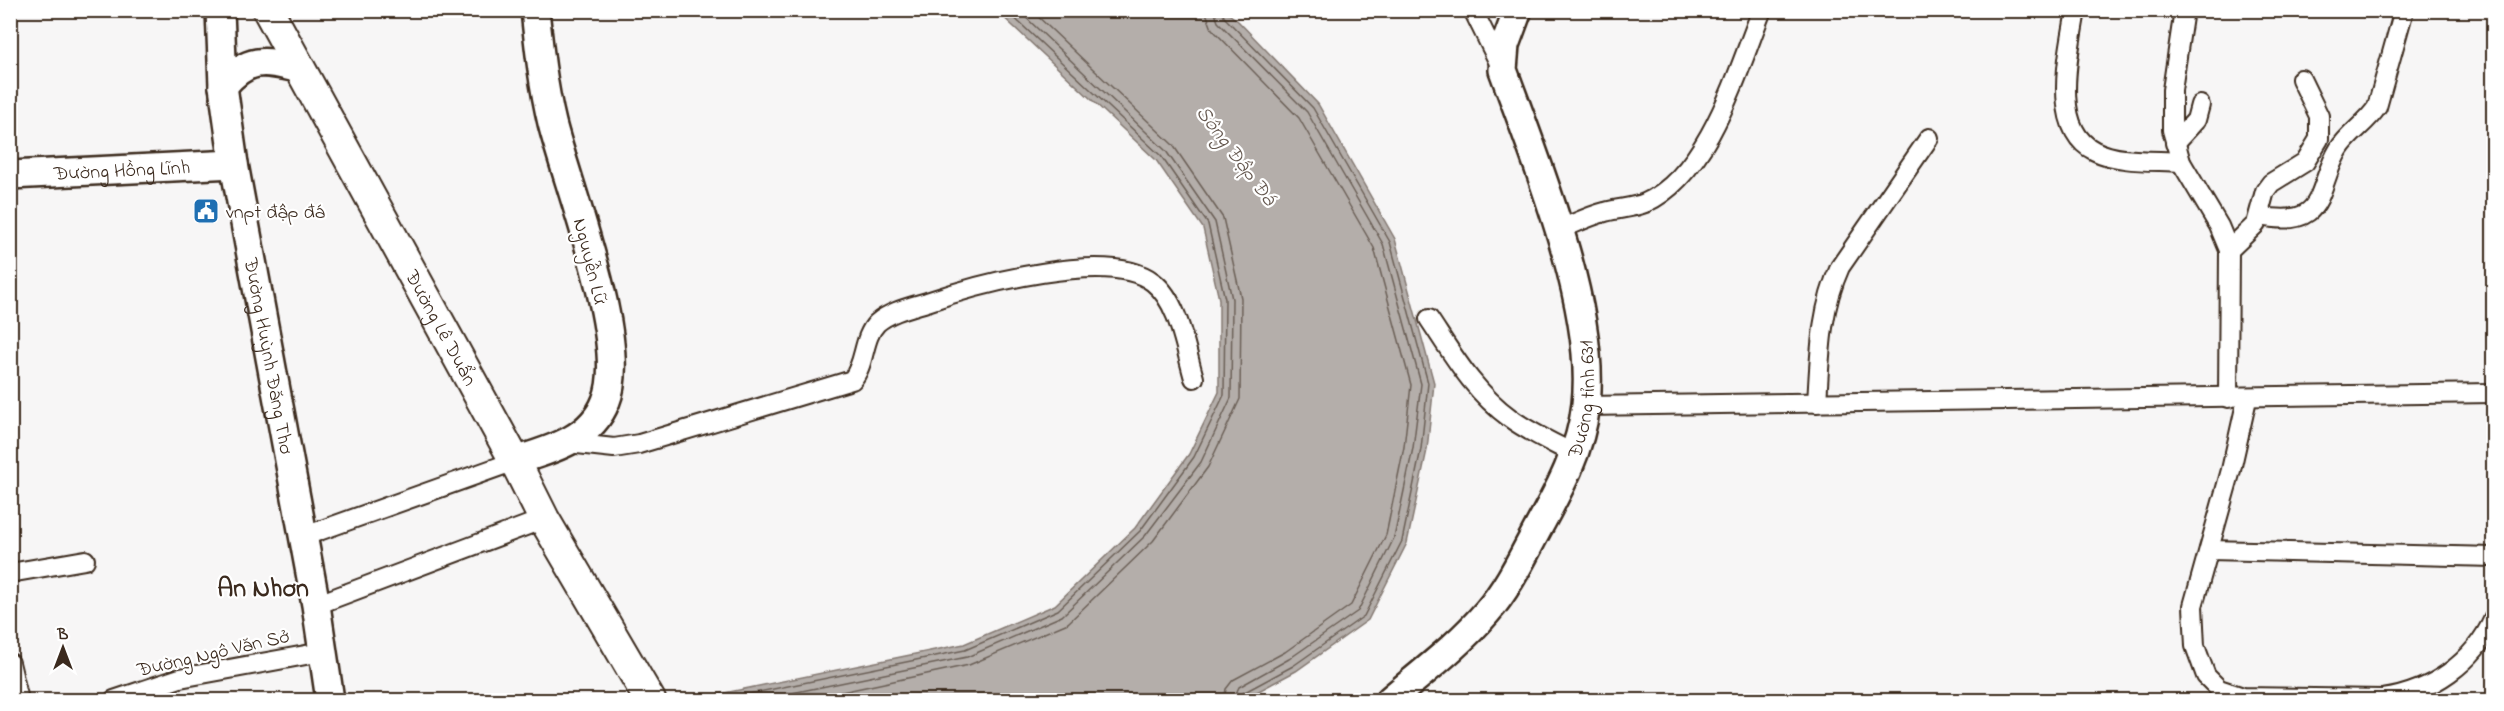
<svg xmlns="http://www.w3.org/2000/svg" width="2504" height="711" font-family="'Indie Flower',sans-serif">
	<rect width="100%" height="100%" fill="#f7f6f6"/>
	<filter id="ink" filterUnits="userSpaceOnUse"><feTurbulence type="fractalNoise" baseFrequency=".0167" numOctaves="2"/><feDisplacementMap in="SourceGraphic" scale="12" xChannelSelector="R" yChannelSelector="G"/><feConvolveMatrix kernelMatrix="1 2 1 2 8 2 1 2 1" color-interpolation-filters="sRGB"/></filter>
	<g filter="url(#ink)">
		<path fill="#b4aeaa" stroke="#847972" stroke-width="1.5" d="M1225,11L1238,21L1318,104L1395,239L1434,383L1427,450L1407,543L1368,620L1296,671L1242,700H690L964,644L1055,605L1135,528L1189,454L1219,392V299L1203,228L1156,160L997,11Z"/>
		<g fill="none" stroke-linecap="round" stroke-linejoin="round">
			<g stroke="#6b5f56" stroke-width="1.5">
				<path d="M1205,10L1212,29L1299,118L1374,248L1411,385L1404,447L1386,535L1351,605L1285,652L1233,680L1226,689L1224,700"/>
				<path d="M1214,10L1218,22L1307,112L1383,244L1421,384L1413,448L1394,538L1358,611L1289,659L1239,687L1233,700"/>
				<path d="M1222,10L1224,17L1313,108L1390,242L1428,383L1421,449L1402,541L1364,616L1293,666L1243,693L1240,700"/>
				<path d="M720,700L965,650L1058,610L1140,531L1194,457L1224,395L1225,299L1208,224L1161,156L1006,10"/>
				<path d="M758,700L967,657L1062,616L1145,536L1201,462L1231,398L1232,299L1215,222L1166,151L1018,10"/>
				<path d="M804,700L969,665L1068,623L1153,541L1208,467L1240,399L1241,298L1223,218L1173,145L1031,10"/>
			</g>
			<g stroke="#3b2a1e" stroke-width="22">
				<g id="street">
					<path d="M1473,10L1502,69"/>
					<path d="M2076,10C2070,49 2049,129 2095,151C2119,163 2155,160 2181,162"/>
					<path d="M2184,10L2172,90V130L2181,162L2219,226L2229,250L2228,398"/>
					<path d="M2175,143L2196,120L2200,105"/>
					<path d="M2260,216C2329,230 2315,188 2339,149C2349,133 2367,123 2377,107L2404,10"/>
					<path d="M1558,230C1574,224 1589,216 1605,212C1618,208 1633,208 1645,203C1709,174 1738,70 1762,10"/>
					<path d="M2229,250L2256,224L2265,191L2271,183L2305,162L2319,139V116L2301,79"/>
					<path d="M1429,319C1453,355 1474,392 1510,418C1529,432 1553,443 1574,454"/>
					<path d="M2247,399L2231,470L2193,606L2195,646L2206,676L2219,689L2243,697L2383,699C2431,692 2474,663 2494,618"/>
					<path d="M1817,403C1820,356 1820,311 1840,267L1929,138"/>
					<path d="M1586,406L2494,393"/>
					<path d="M568,443L614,448L639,444L852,380C866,364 862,338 877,323C891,311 911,307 927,302C976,285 1110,248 1153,282C1179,302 1185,348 1194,378"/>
					<path d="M302,537L515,461"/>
					<path d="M2209,550L2494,557"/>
					<path d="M10,573L85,560"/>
					<path d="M316,605L544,519"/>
					<path d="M10,663L19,700"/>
					<path d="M114,700L180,678L322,652"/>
				</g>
			</g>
			<g stroke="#3b2a1e" stroke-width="32">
				<g id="secondary">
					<path id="s1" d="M220,10L223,86L234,164L316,605L330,700"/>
					<path d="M223,86C249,55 266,61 301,69"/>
					<path id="s2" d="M10,175L234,164"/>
					<path d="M515,461C550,450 591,440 606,401C630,343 568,187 552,123C543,86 539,48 535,10"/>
					<path id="s3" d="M1390,700C1423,672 1459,645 1487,612C1508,588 1522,558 1537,530C1559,490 1581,450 1586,404C1597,309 1536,160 1503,70L1505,45L1518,10"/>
				</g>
			</g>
			<g stroke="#3b2a1e" stroke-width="34">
				<g id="primary">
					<path id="s4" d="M268,10L515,461L544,519L650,700"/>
				</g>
			</g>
			<use href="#street" stroke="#fff" stroke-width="18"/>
			<use href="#secondary" stroke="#fff" stroke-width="27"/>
			<use href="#primary" stroke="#fff" stroke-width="30"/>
		</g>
	</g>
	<defs>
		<g id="civic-square" transform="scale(1.35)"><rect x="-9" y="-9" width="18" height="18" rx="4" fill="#1f6fb2" stroke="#fff"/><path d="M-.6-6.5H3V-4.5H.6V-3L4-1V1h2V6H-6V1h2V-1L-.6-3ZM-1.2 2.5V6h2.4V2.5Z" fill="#fff"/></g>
	</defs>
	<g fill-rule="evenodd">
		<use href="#civic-square" x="206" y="211"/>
	</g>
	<g text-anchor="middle" stroke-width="4.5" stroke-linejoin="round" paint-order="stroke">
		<g font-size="20" fill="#3b2a1e" stroke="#fff">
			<text dy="7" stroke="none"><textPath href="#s2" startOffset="112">Đường Hồng Lĩnh</textPath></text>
			<text transform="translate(591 261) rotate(76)" y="7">Nguyễn Lữ</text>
			<text dy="7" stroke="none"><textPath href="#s4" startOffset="362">Đường Lê Duẩn</textPath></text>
			<text dy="7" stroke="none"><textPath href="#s1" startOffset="350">Đường Huỳnh Đăng Thơ</textPath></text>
			<text dy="7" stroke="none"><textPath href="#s3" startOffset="368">Đường tỉnh 631</textPath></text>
			<text transform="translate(213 652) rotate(-13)" y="7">Đường Ngô Văn Sở</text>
		</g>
		<g font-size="20" fill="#3b2a1e" stroke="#fff" text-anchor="start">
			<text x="226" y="218">vnpt đập đá</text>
		</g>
		<g font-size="21" font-style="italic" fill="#65584f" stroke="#fff">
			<text transform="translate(1237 155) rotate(53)" y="7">Sông Đập Đá</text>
		</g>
		<g font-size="26" font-weight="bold" fill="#3b2a1e" stroke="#fff">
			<text x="263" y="596">An Nhơn</text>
		</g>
	</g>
	<rect width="2504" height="711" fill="none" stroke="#fff" stroke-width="36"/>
	<rect x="18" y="18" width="2468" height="675" fill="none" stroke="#3b2a1e" stroke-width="2" filter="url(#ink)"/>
	<g transform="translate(63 648)" stroke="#ffffff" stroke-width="4.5" paint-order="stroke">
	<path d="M0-4.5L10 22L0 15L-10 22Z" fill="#3b2a1e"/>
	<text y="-9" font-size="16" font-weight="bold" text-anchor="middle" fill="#3b2a1e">B</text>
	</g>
</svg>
